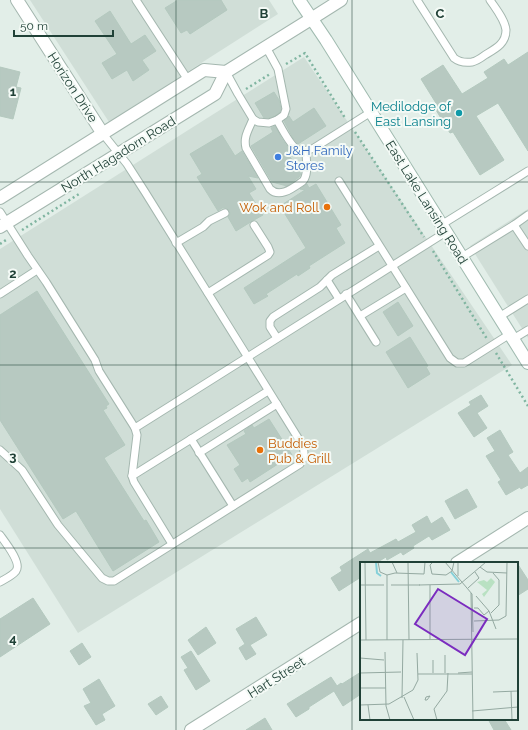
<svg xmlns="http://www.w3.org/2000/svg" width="528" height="730" font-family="Raleway,sans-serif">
	<rect width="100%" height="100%" fill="#e2eee8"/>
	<g fill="#d0ded7">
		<path d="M30,0H269L278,14L109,122Z"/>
		<path d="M304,57L512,365L78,633L0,509V249Z"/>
		<path d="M528,209V338L470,246Z"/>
	</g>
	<g fill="#b7c9c1" stroke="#b4c9bf">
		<path d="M178,0H221L227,10L190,34L187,30L181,33L165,8Z"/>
		<path d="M110,11L131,44L145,35L156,51L142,60L149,70L133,81L127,70L112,79L102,63L117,54L95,21Z"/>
		<path d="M528,52V151L498,103L476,116L504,160L480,175L453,132L450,133L436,110L439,108L421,79L443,65L462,94L488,78L484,72L504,59L508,65Z"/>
		<path d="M0,67L20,72L16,87L21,88L13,119L0,116Z"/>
		<path d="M274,92L279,100L281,109L280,112L275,116L268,118H264L255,103Z"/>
		<path d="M314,108L326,126L298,144L293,138L284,121L287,119L289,116L293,122Z"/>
		<path d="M275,126L282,139L289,149L287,152L301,174L299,177L287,186L272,182L251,146L273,132L271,128Z"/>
		<path d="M222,135L235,156L242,151L258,178L248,176L256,189L249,193L263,215L254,220L252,221L249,223L236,231L228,217L230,214L229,210L225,208H222L218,211L197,177L202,174L190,154Z"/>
		<path d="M307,184L309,188L316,184L341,225L336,228L345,243L309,266L310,268L298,276L297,274L266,294L268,296L254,304L244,288L306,248L280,206L305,190L300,189Z"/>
		<path d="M37,291L109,404L106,406L107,408L103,410L125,445L104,458L144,521L146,520L159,542L113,571L76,511L63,519L0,420V315Z"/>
		<path d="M398,302L413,326L398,336L383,312Z"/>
		<path d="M410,337L428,366L426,367L430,374L408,388L386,352Z"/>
		<path d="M481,395L488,406L477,413L487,428L474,437L458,413L471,405L469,402Z"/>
		<path d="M269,419L292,455L250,482L248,478L242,482L234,469L240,465L227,445L246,434L244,431L252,425L254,428Z"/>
		<path d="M500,430L513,452L508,455L520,473L528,467V485L521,489L520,487L506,495L498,482L501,480L486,456L495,451L487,438Z"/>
		<path d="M467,489L477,507L455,519L445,501Z"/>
		<path d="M427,516L431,524L442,517L450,530L432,540L429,536L413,546L414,548L403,555L401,552L387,560L386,557L376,563H361V577L339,591L331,578L342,571L340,567L368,549L370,553L396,539L398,542L416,532L412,525Z"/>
		<path d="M517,563L528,580V589L517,596Z"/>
		<path d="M33,598L50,624L0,657V619Z"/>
		<path d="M256,617L267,635L250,645L256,654L246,660L239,648L245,644L236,629Z"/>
		<path d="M206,627L216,643L198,655L188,640Z"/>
		<path d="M82,643L91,657L79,665L70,651Z"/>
		<path d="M191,651L210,681L196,690L184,670L188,668L181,657Z"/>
		<path d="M361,672V694L343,706L334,691L309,707V709L296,717L287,704L331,677L337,686L341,683L342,684Z"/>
		<path d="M99,679L115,706L102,714L105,720L96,725L84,706L91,703L83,689Z"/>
		<path d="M161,696L168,707L156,715L148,704Z"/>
		<path d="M265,718L272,730H246Z"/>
		<path d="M488,719H504L511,730H494Z"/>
	</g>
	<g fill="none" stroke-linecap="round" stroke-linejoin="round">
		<g stroke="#a4b7af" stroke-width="9">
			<g id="service">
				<path d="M136,0L188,80"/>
				<path d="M417,0L454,58C459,62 465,63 472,62C477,61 481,58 485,55C495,49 506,44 506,30C505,20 496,9 490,0"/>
				<path d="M226,72L238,94L253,119L258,122L269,123L277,120L284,115L286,109L278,69L266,47"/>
				<path d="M253,119C249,129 243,137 246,148L270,189C280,199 294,187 303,181C309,174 306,160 306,151"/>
				<path d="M277,120C281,127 290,146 298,150C303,152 308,150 314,148L371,112"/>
				<path d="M339,181L450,358L457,363H464L510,334"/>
				<path d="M0,212L28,256L46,282L95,360L99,371L135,428L446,232"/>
				<path d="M441,225L528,171"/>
				<path d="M514,225L528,246"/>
				<path d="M176,243L203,227L209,221L225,213"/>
				<path d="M462,257L514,225L528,215"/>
				<path d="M327,280L339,299"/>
				<path d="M208,293L268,255L270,252L268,247L254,225"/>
				<path d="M0,294L37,270"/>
				<path d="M346,294L376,342"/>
				<path d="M360,316L406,288"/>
				<path d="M499,317L528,299"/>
				<path d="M277,338L270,327V321L273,317L320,287L332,275L379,246"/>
				<path d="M513,339L528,330"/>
				<path d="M135,428L137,435L132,476L134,482L172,544"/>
				<path d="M191,439L233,506"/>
				<path d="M0,450L22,470L58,525L102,578L108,581H114L300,464C304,458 305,454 303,446L145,192L127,164L103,134"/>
				<path d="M199,453L277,404"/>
				<path d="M132,476L268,391"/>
				<path d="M0,535C5,542 22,563 16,571C12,576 5,579 0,582"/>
			</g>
		</g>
		<g stroke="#a4b7af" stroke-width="14">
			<g id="minor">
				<path d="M17,0L103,134"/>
				<path d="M0,198L204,70L226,72"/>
				<path d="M0,227L215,94L226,72L311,19"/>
				<path d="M457,563L528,518"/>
				<path d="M191,730L361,623"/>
			</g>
		</g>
		<g stroke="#a4b7af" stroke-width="14">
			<path id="tertiary" d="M311,19L341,0"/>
		</g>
		<g stroke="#a0bbb0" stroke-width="14">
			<path id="secondary" d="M299,0L326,40L528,363"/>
		</g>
		<g stroke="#80b5a1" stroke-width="2.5" stroke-dasharray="2 3" stroke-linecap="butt">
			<path d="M286,64L305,53L345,118"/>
			<path d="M246,89L270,74"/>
			<path d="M355,132L424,237"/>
			<path d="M22,230L79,194"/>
			<path d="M0,244L6,240"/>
			<path d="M433,251L487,339"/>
			<path d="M496,353L528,406"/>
		</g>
		<use href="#service" stroke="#fff" stroke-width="7"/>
		<use href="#minor" stroke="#fff" stroke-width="12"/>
		<use href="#tertiary" stroke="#fff" stroke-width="12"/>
		<use href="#secondary" stroke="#fff" stroke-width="12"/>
	</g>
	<path fill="none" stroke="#204137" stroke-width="1" stroke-opacity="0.55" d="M176,0V730M352,0V730M0,182H528M0,365H528M0,548H528"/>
	<circle fill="#0f9aa8" stroke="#f4faf6" stroke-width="1.5" cx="459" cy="113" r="4"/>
	<circle fill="#3f7fe0" stroke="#f4faf6" stroke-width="1.5" cx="278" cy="157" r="4"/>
	<g fill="#e8710a" stroke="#f4faf6" stroke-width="1.5">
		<circle cx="327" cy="207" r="4"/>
		<circle cx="260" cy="450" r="4"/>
	</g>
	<g text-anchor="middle" stroke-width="4" stroke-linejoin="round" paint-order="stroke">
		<g font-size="13" fill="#204137" stroke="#f4faf6">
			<text transform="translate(73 87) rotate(57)" y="5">Horizon Drive</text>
			<text transform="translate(118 154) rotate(-32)" y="5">North Hagadorn Road</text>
			<text transform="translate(427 202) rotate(58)" y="5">East Lake Lansing Road</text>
			<text transform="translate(276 677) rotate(-32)" y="5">Hart Street</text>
		</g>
		<g font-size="13" fill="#0d838f" stroke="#f4faf6" text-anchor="end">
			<text x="451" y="111">Medilodge of<tspan x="451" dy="15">East Lansing</tspan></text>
		</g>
		<g font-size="13" fill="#366cbe" stroke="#f4faf6" text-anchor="start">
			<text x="286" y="155">J&amp;H Family<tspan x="286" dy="15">Stores</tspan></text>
		</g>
		<g font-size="13" fill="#c56008" stroke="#f4faf6" text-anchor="end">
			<text x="319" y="212">Wok and Roll</text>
			<text x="268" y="448" text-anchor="start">Buddies<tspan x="268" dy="15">Pub &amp; Grill</tspan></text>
		</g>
	</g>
	<g transform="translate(360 562)">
		<rect width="158" height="158" fill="#e2eee8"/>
		<path d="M131,16L135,20L124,35L122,32L127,28L117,20L124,18L127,20Z" fill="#b9e1c2"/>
		<path fill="none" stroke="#85d0d9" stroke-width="2" d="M16,0L17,11L21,14M91,10L99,20"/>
		<path fill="none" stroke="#94a9a1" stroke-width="1" d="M5,0L6,78M18,0L20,10L27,13L35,11L64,12L65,0M32,0L37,11M48,0L49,78M73,0L70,3L72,12L86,13L92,9L94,0M85,0L112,32L113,70M120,5L127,10L147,11M27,13V78M98,14V0M0,23H24M31,23H60M59,23L100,22L126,0M70,23V78M108,26L119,16L115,10M111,31L113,158M116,34L129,49M114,46H118L124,53L129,49L136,67M131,51L139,43V18L133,11M114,59L139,58L146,54L147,0M0,78L158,77M25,90L26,144L30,158M85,93V111M0,96L24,98M0,111L41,110M73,111V98M98,111L112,110M58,112H112M0,126H26M151,129L152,158M133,130L158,129M70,134L67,138H65L66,135ZM44,135L54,158M42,136L43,78M0,143L29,142L53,128L58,118L57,91M8,143L10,158M112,149L158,145M77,158L74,147L87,129L88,111"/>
		<path fill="#7b2cbf" fill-opacity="0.15" stroke="#7b2cbf" stroke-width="2" d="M78,27L127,57L105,93L55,62Z"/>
		<rect width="158" height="158" fill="none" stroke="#204137" stroke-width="2"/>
	</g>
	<g font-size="13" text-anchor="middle" font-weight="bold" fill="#204137" stroke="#f4faf6" stroke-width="4" stroke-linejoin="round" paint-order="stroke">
		<text x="264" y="18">B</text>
		<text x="440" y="18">C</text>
		<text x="13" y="96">1</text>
		<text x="13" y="278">2</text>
		<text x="13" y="461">3</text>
		<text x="13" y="643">4</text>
	</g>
	<path d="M14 30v6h99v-6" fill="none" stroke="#204137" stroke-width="2"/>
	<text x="20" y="30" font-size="12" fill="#204137" stroke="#f4faf6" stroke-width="3" paint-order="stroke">50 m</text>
</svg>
